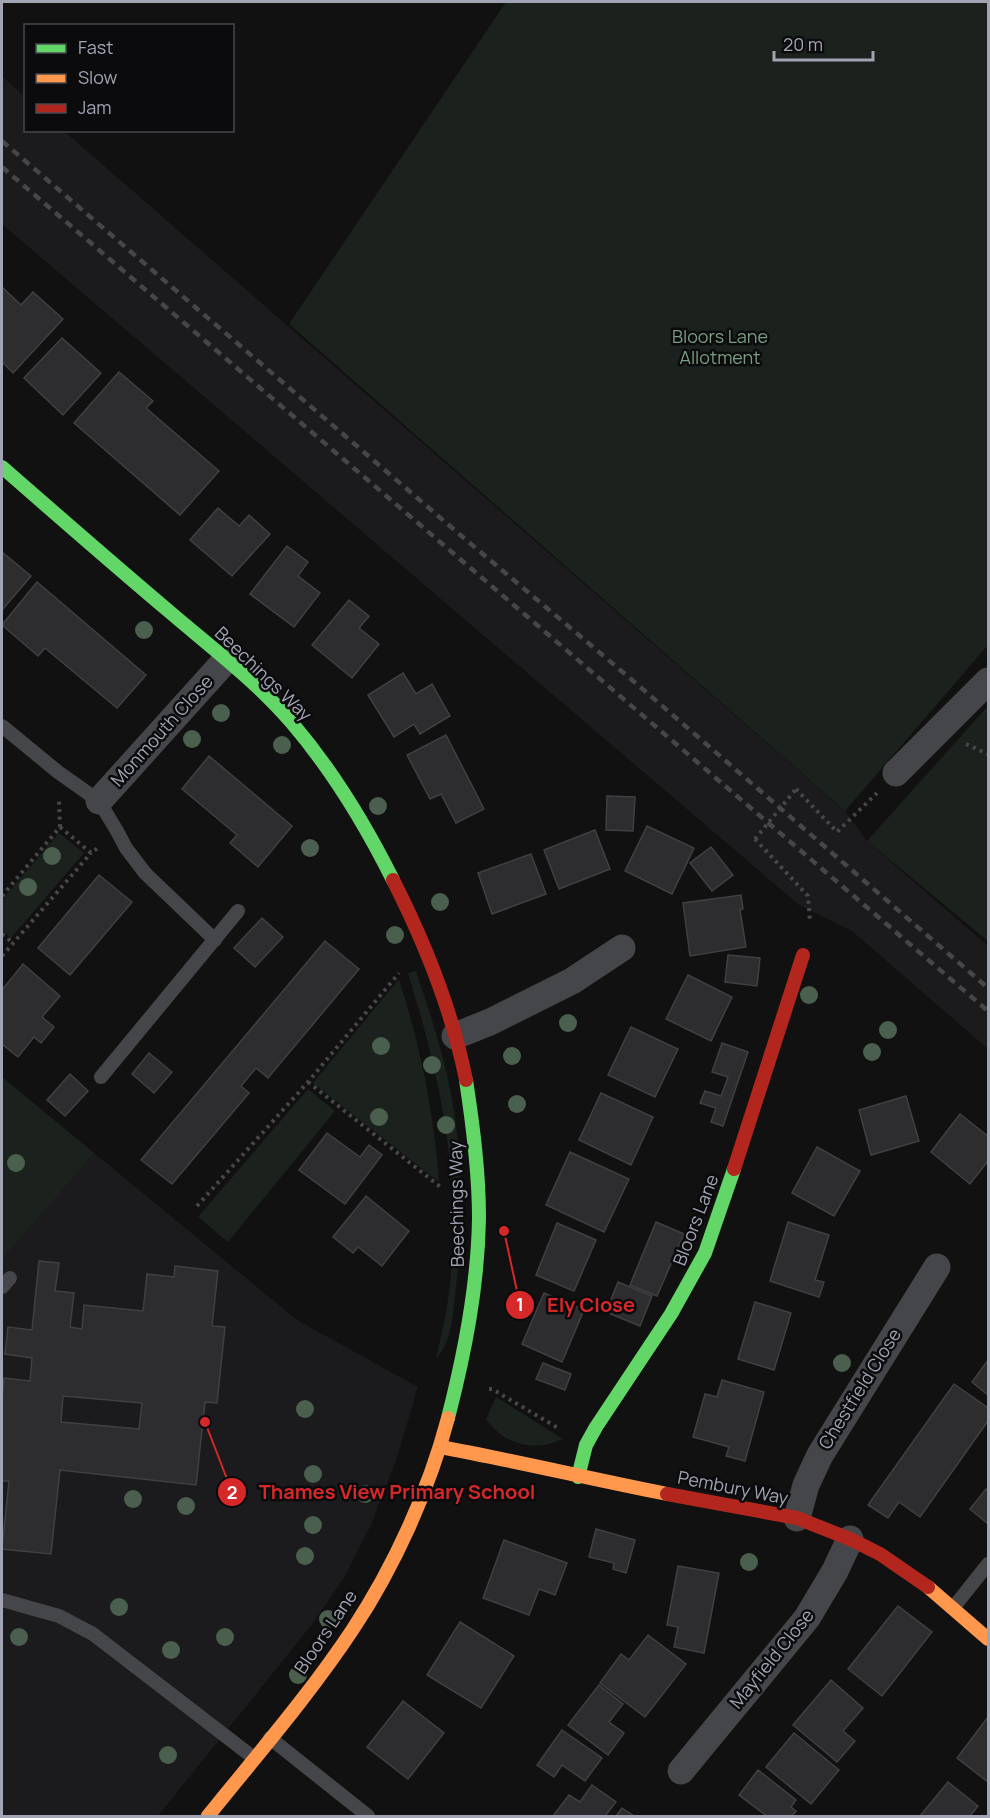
<svg xmlns="http://www.w3.org/2000/svg" width="990" height="1818" font-family="Manrope,sans-serif">
	<rect width="100%" height="100%" fill="#111"/>
	<g fill="#1b1b1d">
		<path d="M2,76L25,97L26,130L64,131L845,811L867,841L988,946V1049L852,931L799,905L2,224Z"/>
		<path d="M2,1077L297,1320L418,1387L397,1457L371,1525L345,1576L313,1623L158,1816H2Z"/>
	</g>
	<g fill="#1b211c">
		<path d="M506,2H988V645L845,811L289,324Z"/>
		<path d="M988,706V941L867,841Z"/>
		<path d="M59,833L84,853L11,938L2,930V900Z"/>
		<path d="M416,971C430,1013 444,1055 452,1099C463,1162 463,1231 455,1295C453,1316 451,1343 436,1359C442,1331 449,1303 451,1274C461,1172 438,1070 408,973Z"/>
		<path d="M399,979C420,1045 434,1112 439,1182L313,1083Z"/>
		<path d="M2,1077L94,1153L2,1259Z"/>
		<path d="M308,1089L335,1111L228,1242L198,1217Z"/>
		<path d="M496,1397L563,1439C534,1452 505,1446 486,1419Z"/>
	</g>
	<g fill="#2d2d2f" stroke="#404044" stroke-width="1.5" fill-rule="evenodd">
		<path d="M3,288L21,305L33,292L63,319L13,373L2,362V290Z"/>
		<path d="M62,338L101,373L63,415L24,378Z"/>
		<path d="M119,372L153,401L146,408L219,471L180,515L74,423Z"/>
		<path d="M218,508L239,526L249,515L270,534L232,576L190,540Z"/>
		<path d="M287,546L308,562L298,576L320,593L294,627L250,594Z"/>
		<path d="M2,552L31,576L3,609L2,608Z"/>
		<path d="M37,582L146,675L117,708L45,648L38,656L2,625Z"/>
		<path d="M349,600L369,616L359,628L379,644L352,678L312,645Z"/>
		<path d="M403,673L416,694L432,684L450,716L420,734L414,724L394,737L368,695Z"/>
		<path d="M446,735L484,809L456,823L441,794L430,799L407,755Z"/>
		<path d="M209,756L292,826L258,867L230,843L237,835L182,789Z"/>
		<path d="M607,796L635,797L633,831L606,830Z"/>
		<path d="M647,826L694,848L672,894L625,871Z"/>
		<path d="M595,830L610,869L559,889L544,850Z"/>
		<path d="M711,847L733,875L712,891L690,863Z"/>
		<path d="M531,854L546,894L492,914L478,873Z"/>
		<path d="M99,875L132,902L70,975L38,948Z"/>
		<path d="M741,895L743,909L740,910L746,947L690,956L683,903Z"/>
		<path d="M262,918L283,937L255,967L234,948Z"/>
		<path d="M325,941L359,969L268,1078L256,1068L241,1086L249,1093L172,1184L141,1160Z"/>
		<path d="M728,955L760,958L757,986L725,982Z"/>
		<path d="M23,964L60,996L42,1017L54,1027L41,1043L34,1037L18,1057L3,1045L2,1047V990Z"/>
		<path d="M688,975L732,997L711,1041L666,1019Z"/>
		<path d="M631,1027L678,1049L655,1097L608,1075Z"/>
		<path d="M722,1043L748,1052L723,1126L711,1122L716,1108L700,1103L705,1091L721,1096L728,1077L712,1072Z"/>
		<path d="M149,1053L172,1072L154,1093L132,1074Z"/>
		<path d="M70,1074L88,1091L65,1116L47,1100Z"/>
		<path d="M601,1093L653,1117L631,1165L579,1140Z"/>
		<path d="M906,1096L919,1141L871,1155L859,1110Z"/>
		<path d="M960,1114L988,1136V1161L970,1184L931,1152Z"/>
		<path d="M327,1133L360,1157L369,1145L382,1155L345,1204L299,1170Z"/>
		<path d="M817,1147L860,1171L834,1216L792,1193Z"/>
		<path d="M570,1152L629,1179L604,1232L546,1205Z"/>
		<path d="M366,1196L409,1231L382,1266L358,1247L353,1253L333,1237Z"/>
		<path d="M656,1222L684,1234L657,1296L630,1285Z"/>
		<path d="M788,1222L829,1235L815,1280L824,1282L819,1297L770,1281Z"/>
		<path d="M557,1223L596,1240L574,1291L536,1275Z"/>
		<path d="M39,1261L59,1263L55,1291L74,1293L70,1327L82,1329L84,1305L143,1311L147,1274L174,1277L175,1266L218,1271L212,1326L225,1327L217,1403L205,1402L196,1485L60,1470L51,1554L2,1549L9,1481H2V1400L4,1378L30,1381L32,1358L5,1354L8,1327L32,1330ZM63,1396L142,1403L139,1429L61,1422Z"/>
		<path d="M618,1282L652,1296L640,1326L606,1312Z"/>
		<path d="M544,1293L584,1310L562,1362L522,1344Z"/>
		<path d="M755,1302L791,1313L774,1370L738,1359Z"/>
		<path d="M988,1360V1395L972,1382Z"/>
		<path d="M543,1363L571,1374L565,1390L536,1379Z"/>
		<path d="M722,1380L764,1392L745,1461L726,1456L729,1447L693,1437L705,1394L717,1397Z"/>
		<path d="M954,1384L988,1408V1421L920,1517L899,1502L888,1518L868,1505Z"/>
		<path d="M986,1489L988,1491V1524L970,1509Z"/>
		<path d="M596,1529L635,1540L626,1573L613,1569L614,1563L589,1557Z"/>
		<path d="M504,1540L567,1563L555,1595L539,1589L529,1615L483,1598Z"/>
		<path d="M678,1566L719,1573L704,1653L674,1647L678,1627L667,1625Z"/>
		<path d="M898,1606L932,1632L882,1696L848,1669Z"/>
		<path d="M460,1622L514,1656L481,1708L427,1675Z"/>
		<path d="M648,1635L686,1664L645,1717L600,1683L621,1654L629,1660Z"/>
		<path d="M831,1680L863,1708L843,1731L855,1741L837,1762L793,1725Z"/>
		<path d="M599,1685L623,1704L609,1722L624,1733L608,1755L568,1725Z"/>
		<path d="M403,1701L444,1733L408,1779L367,1747Z"/>
		<path d="M988,1717V1782L957,1758Z"/>
		<path d="M562,1730L602,1758L585,1781L562,1765L554,1777L537,1765Z"/>
		<path d="M794,1733L839,1770L811,1804L766,1767Z"/>
		<path d="M758,1770L796,1800L791,1807L796,1811L792,1816H767L739,1795Z"/>
		<path d="M948,1782L978,1806L970,1816H920Z"/>
		<path d="M592,1785L616,1802L605,1816H553L569,1795L580,1802Z"/>
		<path d="M622,1808L634,1816H616Z"/>
	</g>
	<g fill="none" stroke-linecap="round" stroke-linejoin="round">
		<g stroke="#47474c" stroke-width="4" stroke-dasharray="3 4.5" stroke-linecap="butt">
			<path d="M966,744L988,754"/>
			<path d="M796,789L837,832L877,793"/>
			<path d="M60,827L91,853L99,847"/>
			<path d="M755,839L808,896L810,922"/>
			<path d="M2,896L60,827L59,801"/>
			<path d="M2,934L13,943"/>
			<path d="M2,956L91,853"/>
			<path d="M308,1082L443,1189"/>
			<path d="M197,1206L308,1082L399,973"/>
			<path d="M489,1389H492L558,1428"/>
		</g>
		<g stroke="#45464a" stroke-width="14">
			<path d="M2,726L58,772L99,801L117,831L126,848L145,873L215,940"/>
			<path d="M101,1077L238,911"/>
			<path d="M2,1287L10,1278"/>
			<path d="M2,1600L59,1616L93,1634L254,1758"/>
			<path d="M953,1608L988,1564"/>
			<path d="M270,1738L368,1816"/>
		</g>
		<g stroke="#45464a" stroke-width="27">
			<path d="M896,773L988,681"/>
			<path d="M99,801L226,660"/>
			<path d="M455,1036L490,1022L572,981L622,948"/>
			<path d="M797,1518L806,1485L820,1455L937,1267"/>
			<path d="M681,1771L807,1618L835,1571L850,1539"/>
		</g>
		<g stroke="#63d668" stroke-width="14">
			<path d="M2,467C58,516 114,565 171,613C212,648 257,682 292,723C333,771 365,824 393,880"/>
			<path d="M448,1418C465,1352 478,1286 479,1218C479,1171 473,1126 466,1080"/>
			<path d="M578,1477L586,1445L596,1427L671,1314L705,1253L734,1169"/>
		</g>
		<g stroke="#ff974d" stroke-width="14">
			<path d="M440,1447C516,1461 591,1479 667,1494"/>
			<path d="M928,1587L988,1639"/>
			<path d="M208,1816C257,1755 310,1694 353,1629C394,1567 429,1490 448,1418"/>
		</g>
		<g stroke="#b3261e" stroke-width="14">
			<path d="M393,880C425,943 452,1010 466,1080"/>
			<path d="M734,1169L803,955"/>
			<path d="M667,1494L797,1518L850,1539L880,1554L928,1587"/>
		</g>
		<g stroke="#46464a" stroke-width="4.5" stroke-dasharray="8 6" stroke-linecap="butt">
			<path d="M2,141L458,533L638,685L988,988"/>
			<path d="M2,167L988,1011"/>
		</g>
		<path stroke="#47474c" stroke-width="4" stroke-dasharray="3 4.5" stroke-linecap="butt" d="M755,839L796,789"/>
	</g>
	<g fill="#4a5f4e">
		<circle cx="144" cy="630" r="9"/>
		<circle cx="221" cy="713" r="9"/>
		<circle cx="192" cy="739" r="9"/>
		<circle cx="282" cy="745" r="9"/>
		<circle cx="378" cy="806" r="9"/>
		<circle cx="310" cy="848" r="9"/>
		<circle cx="52" cy="856" r="9"/>
		<circle cx="28" cy="887" r="9"/>
		<circle cx="440" cy="902" r="9"/>
		<circle cx="395" cy="935" r="9"/>
		<circle cx="809" cy="995" r="9"/>
		<circle cx="568" cy="1023" r="9"/>
		<circle cx="888" cy="1030" r="9"/>
		<circle cx="381" cy="1046" r="9"/>
		<circle cx="872" cy="1052" r="9"/>
		<circle cx="512" cy="1056" r="9"/>
		<circle cx="432" cy="1065" r="9"/>
		<circle cx="517" cy="1104" r="9"/>
		<circle cx="379" cy="1117" r="9"/>
		<circle cx="446" cy="1125" r="9"/>
		<circle cx="16" cy="1163" r="9"/>
		<circle cx="842" cy="1363" r="9"/>
		<circle cx="305" cy="1409" r="9"/>
		<circle cx="313" cy="1474" r="9"/>
		<circle cx="365" cy="1494" r="9"/>
		<circle cx="133" cy="1499" r="9"/>
		<circle cx="186" cy="1506" r="9"/>
		<circle cx="313" cy="1525" r="9"/>
		<circle cx="305" cy="1556" r="9"/>
		<circle cx="749" cy="1562" r="9"/>
		<circle cx="119" cy="1607" r="9"/>
		<circle cx="328" cy="1619" r="9"/>
		<circle cx="19" cy="1637" r="9"/>
		<circle cx="225" cy="1637" r="9"/>
		<circle cx="171" cy="1650" r="9"/>
		<circle cx="298" cy="1675" r="9"/>
		<circle cx="168" cy="1755" r="9"/>
	</g>
	<g text-anchor="middle" stroke-width="5" stroke-linejoin="round" paint-order="stroke">
		<g font-size="18" fill="#789e80" stroke="#0b0b0d">
			<text x="720" y="343">Bloors Lane<tspan x="720" dy="21">Allotment</tspan></text>
		</g>
		<g font-size="18" fill="#a1a4b2" stroke="#0b0b0d">
			<text transform="translate(263 674) rotate(44)" y="6">Beechings Way</text>
			<text transform="translate(162 731) rotate(-48)" y="6">Monmouth Close</text>
			<text transform="translate(457 1204) rotate(-91)" y="6">Beechings Way</text>
			<text transform="translate(696 1220) rotate(-69)" y="6">Bloors Lane</text>
			<text transform="translate(860 1389) rotate(-58)" y="6">Chestfield Close</text>
			<text transform="translate(733 1488) rotate(11)" y="6">Pembury Way</text>
			<text transform="translate(326 1632) rotate(-56)" y="6">Bloors Lane</text>
			<text transform="translate(772 1659) rotate(-51)" y="6">Mayfield Close</text>
		</g>
	</g>
	<path fill="none" stroke="#d62828" stroke-width="2" d="M504 1231L520 1305M205 1422L232 1492"/>
	<g fill="#d62828" stroke="#0b0b0d" stroke-width="2">
		<circle cx="504" cy="1231" r="6"/>
		<circle cx="205" cy="1422" r="6"/>
		<circle cx="520" cy="1305" r="15"/>
		<circle cx="232" cy="1492" r="15"/>
	</g>
	<g font-size="18" text-anchor="middle" font-weight="bold" fill="#fff">
		<text x="520" y="1311">1</text>
		<text x="232" y="1499">2</text>
	</g>
	<g font-size="20" text-anchor="middle" font-weight="bold" fill="#d62828" stroke="#0b0b0d" stroke-width="5" stroke-linejoin="round" paint-order="stroke">
		<text x="591" y="1312">Ely Close</text>
		<text x="397" y="1499">Thames View Primary School</text>
	</g>
	<rect width="990" height="1818" fill="none" stroke="#a1a4b2" stroke-width="6"/>
	<rect x="24" y="24" width="210" height="108" fill="#0b0b0d" stroke="#47484f" stroke-width="1.5"/>
	<rect x="36" y="44" width="30" height="9" fill="#63d668" stroke="#47484f" stroke-width="1.5"/>
	<text x="78" y="54" font-size="18" fill="#a1a4b2">Fast</text>
	<rect x="36" y="74" width="30" height="9" fill="#ff974d" stroke="#47484f" stroke-width="1.5"/>
	<text x="78" y="84" font-size="18" fill="#a1a4b2">Slow</text>
	<rect x="36" y="104" width="30" height="9" fill="#b3261e" stroke="#47484f" stroke-width="1.5"/>
	<text x="78" y="114" font-size="18" fill="#a1a4b2">Jam</text>
	<path d="M774 51v9h99v-9" fill="none" stroke="#a1a4b2" stroke-width="3"/>
	<text x="783" y="51" font-size="18" fill="#a1a4b2" stroke="#0b0b0d" stroke-width="4.5" paint-order="stroke">20 m</text>
</svg>
